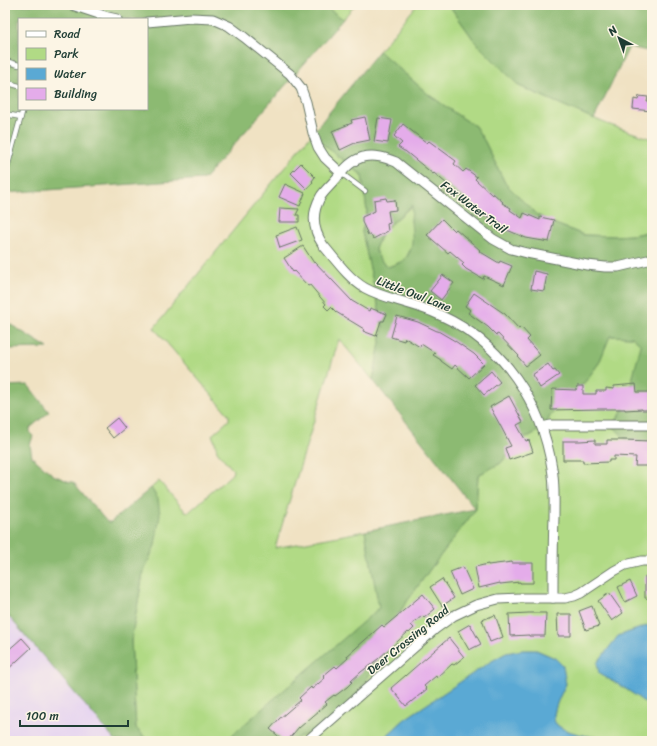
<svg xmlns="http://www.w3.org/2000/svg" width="657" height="746" font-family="Sriracha,sans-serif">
	<rect width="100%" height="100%" fill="#fcf5e5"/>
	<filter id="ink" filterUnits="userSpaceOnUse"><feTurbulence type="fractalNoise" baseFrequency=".025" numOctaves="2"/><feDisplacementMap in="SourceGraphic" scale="8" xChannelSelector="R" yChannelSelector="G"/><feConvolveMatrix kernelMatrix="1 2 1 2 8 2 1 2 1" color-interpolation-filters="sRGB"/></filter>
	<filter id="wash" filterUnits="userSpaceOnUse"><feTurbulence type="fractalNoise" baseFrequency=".012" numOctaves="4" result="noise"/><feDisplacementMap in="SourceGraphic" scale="16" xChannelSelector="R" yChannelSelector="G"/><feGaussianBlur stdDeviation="0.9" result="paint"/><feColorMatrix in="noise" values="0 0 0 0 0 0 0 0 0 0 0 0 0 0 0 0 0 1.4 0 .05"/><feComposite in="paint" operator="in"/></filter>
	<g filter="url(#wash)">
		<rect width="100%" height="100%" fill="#f0e2c3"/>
		<path fill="#e5d3f1" d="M5,612L116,741H5Z"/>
		<g fill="#b1da85" stroke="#688c5c">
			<path d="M323,5H355L343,19Z"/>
			<path d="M417,5H449L476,43L519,86L607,124L652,139V231L633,235L613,236L584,235L558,225L537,215L505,183L485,142L475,126L456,114L428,94L379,51Z"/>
			<path d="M311,135L362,175L367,211L362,232L383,327L373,380L339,339L275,548L365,531L380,608L225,741H148L136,728L131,641L143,574L155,545L158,499L151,488L159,481L185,511L189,512L232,474L233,470L217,451L215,442L212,435L229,420V415L154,328Z"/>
			<path d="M413,205L411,221L413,228V242L410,250L405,260L388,267L380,260L375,249L382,232Z"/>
			<path d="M610,336L632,337L642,345L626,404L641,455L652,461V624L618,636L599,674C615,682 640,696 652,710V741H611L607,739C595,737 555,733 554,719C553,709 562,692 566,684L555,658L537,650H523L506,653L490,662L405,719L381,741H290L319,728L365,683L401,610L431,568L476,509L478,475L501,463L517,443L545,427L550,416L564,402L585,382L599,363Z"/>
		</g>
		<g fill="#8cba72" stroke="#567c53" fill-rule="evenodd">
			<path d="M5,5H323L343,19L204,179L5,193ZM19,19H147V109H19Z"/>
			<path d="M449,5H652V52L629,47L594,119L519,86L476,43Z"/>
			<path d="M379,51L428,94L456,114L475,126L485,142L505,183L537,215L558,225L584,235L613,236L633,235L652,231V461L641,455L613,426L626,404L641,345L632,337L610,336L599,363L585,382L564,402L550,416L545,427L517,443L501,463L478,475L476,509L431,568L401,610L365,683L340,714L319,728L290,741H225L379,608L365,531L475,509L373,380L383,327L362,232L367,211L362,175L311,135ZM412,205C412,210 411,216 411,221C412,234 415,248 405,259C402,263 393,265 388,267L380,260L375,249L382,232Z"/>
			<path d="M5,321L48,348L5,349Z"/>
			<path d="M28,385L49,412L30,428V433L33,436L30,445L32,457L53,475L70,482H73L107,522H111L151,488L158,499L160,515L155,545L143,574L131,641L136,728L148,741H116L5,612V386Z"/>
		</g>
		<g fill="#5aa9d4" stroke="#3c7384">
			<path d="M652,624V710C640,696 615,682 599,674L597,663L618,636Z"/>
			<path d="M523,650H536L555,658L563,666L566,684C562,692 553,709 554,719C555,733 595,737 607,739L611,741H381L405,719L490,662L506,653Z"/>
		</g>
		<g id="blocks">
			<g fill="#e4acea">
				<path d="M639,96L648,97L647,102H652L651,111L633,109L634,99L638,100Z"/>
				<path d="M365,117L370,140L355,143L340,150L332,131L352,123L351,120Z"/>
				<path d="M378,118L392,120L388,143L374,141Z"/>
				<path d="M403,124L427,143L429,141L452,158L456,161L454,164L463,172L466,169L477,177L475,179L492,195L493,193L503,202L502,203L511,208L510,210L522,218L524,213L540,220V217L554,220L549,242L526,238L507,230L500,226L501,224L490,217L489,218L476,206L475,207L462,195L461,196L447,184L434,173L433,174L405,151H404L398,147L402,143L394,136Z"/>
				<path d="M301,163L315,177L312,181L313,182L307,189L291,173Z"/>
				<path d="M285,184L305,193L300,206L279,197Z"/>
				<path d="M386,198L387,201L395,200L396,210L388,211L390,223L387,224L388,231L373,239L371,235H368L362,222V217L375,211L374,200Z"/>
				<path d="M280,208L299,209L296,215H299V222H279Z"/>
				<path d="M442,219L454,231L456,229L480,250L479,251L499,263L500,261L512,266L504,285L484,276L483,279L466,269L462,265L464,263L450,251L448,253L427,235Z"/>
				<path d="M297,227L302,240L280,248L276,235Z"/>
				<path d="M303,246L314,263L315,262L352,301L369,311L370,308L387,314L384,321H381L376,336L363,331L364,329L336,312L331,307L328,310L324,306L326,304L310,285L308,286L294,271L293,272L284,258Z"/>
				<path d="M534,271L547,274L544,291L531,289Z"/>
				<path d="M443,275L454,283L441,300L430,291Z"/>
				<path d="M474,293L505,314L519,329L521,327L530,337L527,340L540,355L526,366L518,357L519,356L498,334L496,335L488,327L468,313L470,310L465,306Z"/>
				<path d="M397,316L418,322L437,331H438L455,341L474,354L484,364L469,378L455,365L452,369L441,361V360L433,355L435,353L421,344L420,347L405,338L404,341L391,337Z"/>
				<path d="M548,364L553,371L555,370L559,375L540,388L532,375Z"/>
				<path d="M491,371L500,382L484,395L475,385Z"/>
				<path d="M636,384L637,392H652V410H642V409L625,410V409H601L551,410L552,389L576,390L577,386H583V394H596V391H606V388L614,389V386Z"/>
				<path d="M509,396L523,422L517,425L526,441L529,440L533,452L509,460L505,448L511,446L500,425L490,407Z"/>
				<path d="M117,418L125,428L113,438L105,428Z"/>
				<path d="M595,440V444H607V440H625L651,441L650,466H635L636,457L614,456V460H609V462L583,463V460H563V441H580Z"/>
				<path d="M512,562V563H533V583H520V582L500,584V583L479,588L475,567L488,564V565Z"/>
				<path d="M463,567L473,589L460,595L450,572Z"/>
				<path d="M645,576H652V599L645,598Z"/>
				<path d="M442,579L454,598L442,606L430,587Z"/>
				<path d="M630,581L637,596L625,602L618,587Z"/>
				<path d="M609,593L623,613L612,621L598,601Z"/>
				<path d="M423,594L435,609L424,618L422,616L411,625L414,628L409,633L408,632L378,659L361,672L351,681L352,682L347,687L335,696L334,695L325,702L327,704L299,728V727L287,741H284L270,729L279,719L301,700L299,698L311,687L312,689L325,678L323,676L335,666L337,668L348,658L347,656L382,625L384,627L390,622Z"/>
				<path d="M592,606L599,626L586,630L579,611Z"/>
				<path d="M529,613H546L545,636H529V635L510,636L509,614Z"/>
				<path d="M557,614H571V636H558Z"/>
				<path d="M495,615L503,637L490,642L482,620Z"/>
				<path d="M470,624L481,644L469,650L458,631Z"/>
				<path d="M22,638L31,648L5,672V653Z"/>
				<path d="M449,638L464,657L454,665L452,664L437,678L436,676L424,686L427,689L406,706L391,688Z"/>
			</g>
		</g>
	</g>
	<g filter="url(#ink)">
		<use href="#blocks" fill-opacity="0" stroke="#687766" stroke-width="1"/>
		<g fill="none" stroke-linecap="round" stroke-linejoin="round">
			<g stroke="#687766" stroke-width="6">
				<g id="lane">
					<path d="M5,61L19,65"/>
					<path d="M5,82L19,86"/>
					<path d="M5,114L21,117"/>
					<path d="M5,172L7,168L23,109"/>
					<path d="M341,173L365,191"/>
				</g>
			</g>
			<g stroke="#687766" stroke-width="11">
				<g id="street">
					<path d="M72,5L108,17L117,19"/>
					<path d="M147,22L191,18L213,19L229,26L244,37L290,74L301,88L306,102L313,133L318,147L325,158L341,173"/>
					<path d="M542,427L551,425H652"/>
					<path d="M553,598C553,571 553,544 554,517C554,501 555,484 552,468C542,403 503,344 442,316C435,313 429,310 422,308C404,301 383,298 365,288C349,279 335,259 323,245C313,230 311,213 321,196C325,190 331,185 335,180C344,170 350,161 363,157C375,154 386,158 396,162L493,239L511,249L527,253L587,265L605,267H618L652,259"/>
					<path d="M307,741L435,629L453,616L476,605L498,599L521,598H565L574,596L581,593L614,571L625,565L642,561H652"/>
				</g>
			</g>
			<use href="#lane" stroke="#fff" stroke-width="4.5"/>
			<use href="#street" stroke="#fff" stroke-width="9"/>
		</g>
	</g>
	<g text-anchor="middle" stroke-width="3" stroke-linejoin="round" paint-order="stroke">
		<g font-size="12" fill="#1f3d34" stroke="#fcf5e5">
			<text transform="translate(474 207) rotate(37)" y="4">Fox Water Trail</text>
			<text transform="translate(414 294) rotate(21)" y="4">Little Owl Lane</text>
			<text transform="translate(408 640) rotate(-39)" y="4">Deer Crossing Road</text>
		</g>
	</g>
	<rect width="657" height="746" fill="none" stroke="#fcf5e5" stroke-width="20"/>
	<rect x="18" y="18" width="130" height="92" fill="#fcf5e5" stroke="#a4ab9e"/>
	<rect x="26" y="31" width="20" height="6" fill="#ffffff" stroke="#a4ab9e"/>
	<text x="54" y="38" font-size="12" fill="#1f3d34">Road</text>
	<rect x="26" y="48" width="20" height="12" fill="#b1da85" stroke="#a4ab9e"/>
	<text x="54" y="58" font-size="12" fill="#1f3d34">Park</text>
	<rect x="26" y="68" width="20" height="12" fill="#5aa9d4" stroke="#a4ab9e"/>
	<text x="54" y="78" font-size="12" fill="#1f3d34">Water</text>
	<rect x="26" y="88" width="20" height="12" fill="#e4acea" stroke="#a4ab9e"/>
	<text x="54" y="98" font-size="12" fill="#1f3d34">Building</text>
	<g transform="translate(619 38) rotate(319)" stroke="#fcf5e5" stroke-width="3" paint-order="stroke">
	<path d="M0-3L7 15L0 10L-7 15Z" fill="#1f3d34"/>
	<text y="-6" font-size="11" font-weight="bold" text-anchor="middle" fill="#1f3d34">N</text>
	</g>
	<path d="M20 720v6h108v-6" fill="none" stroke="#1f3d34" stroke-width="2"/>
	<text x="26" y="720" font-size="12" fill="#1f3d34" stroke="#fcf5e5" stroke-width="3" paint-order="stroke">100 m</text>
</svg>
